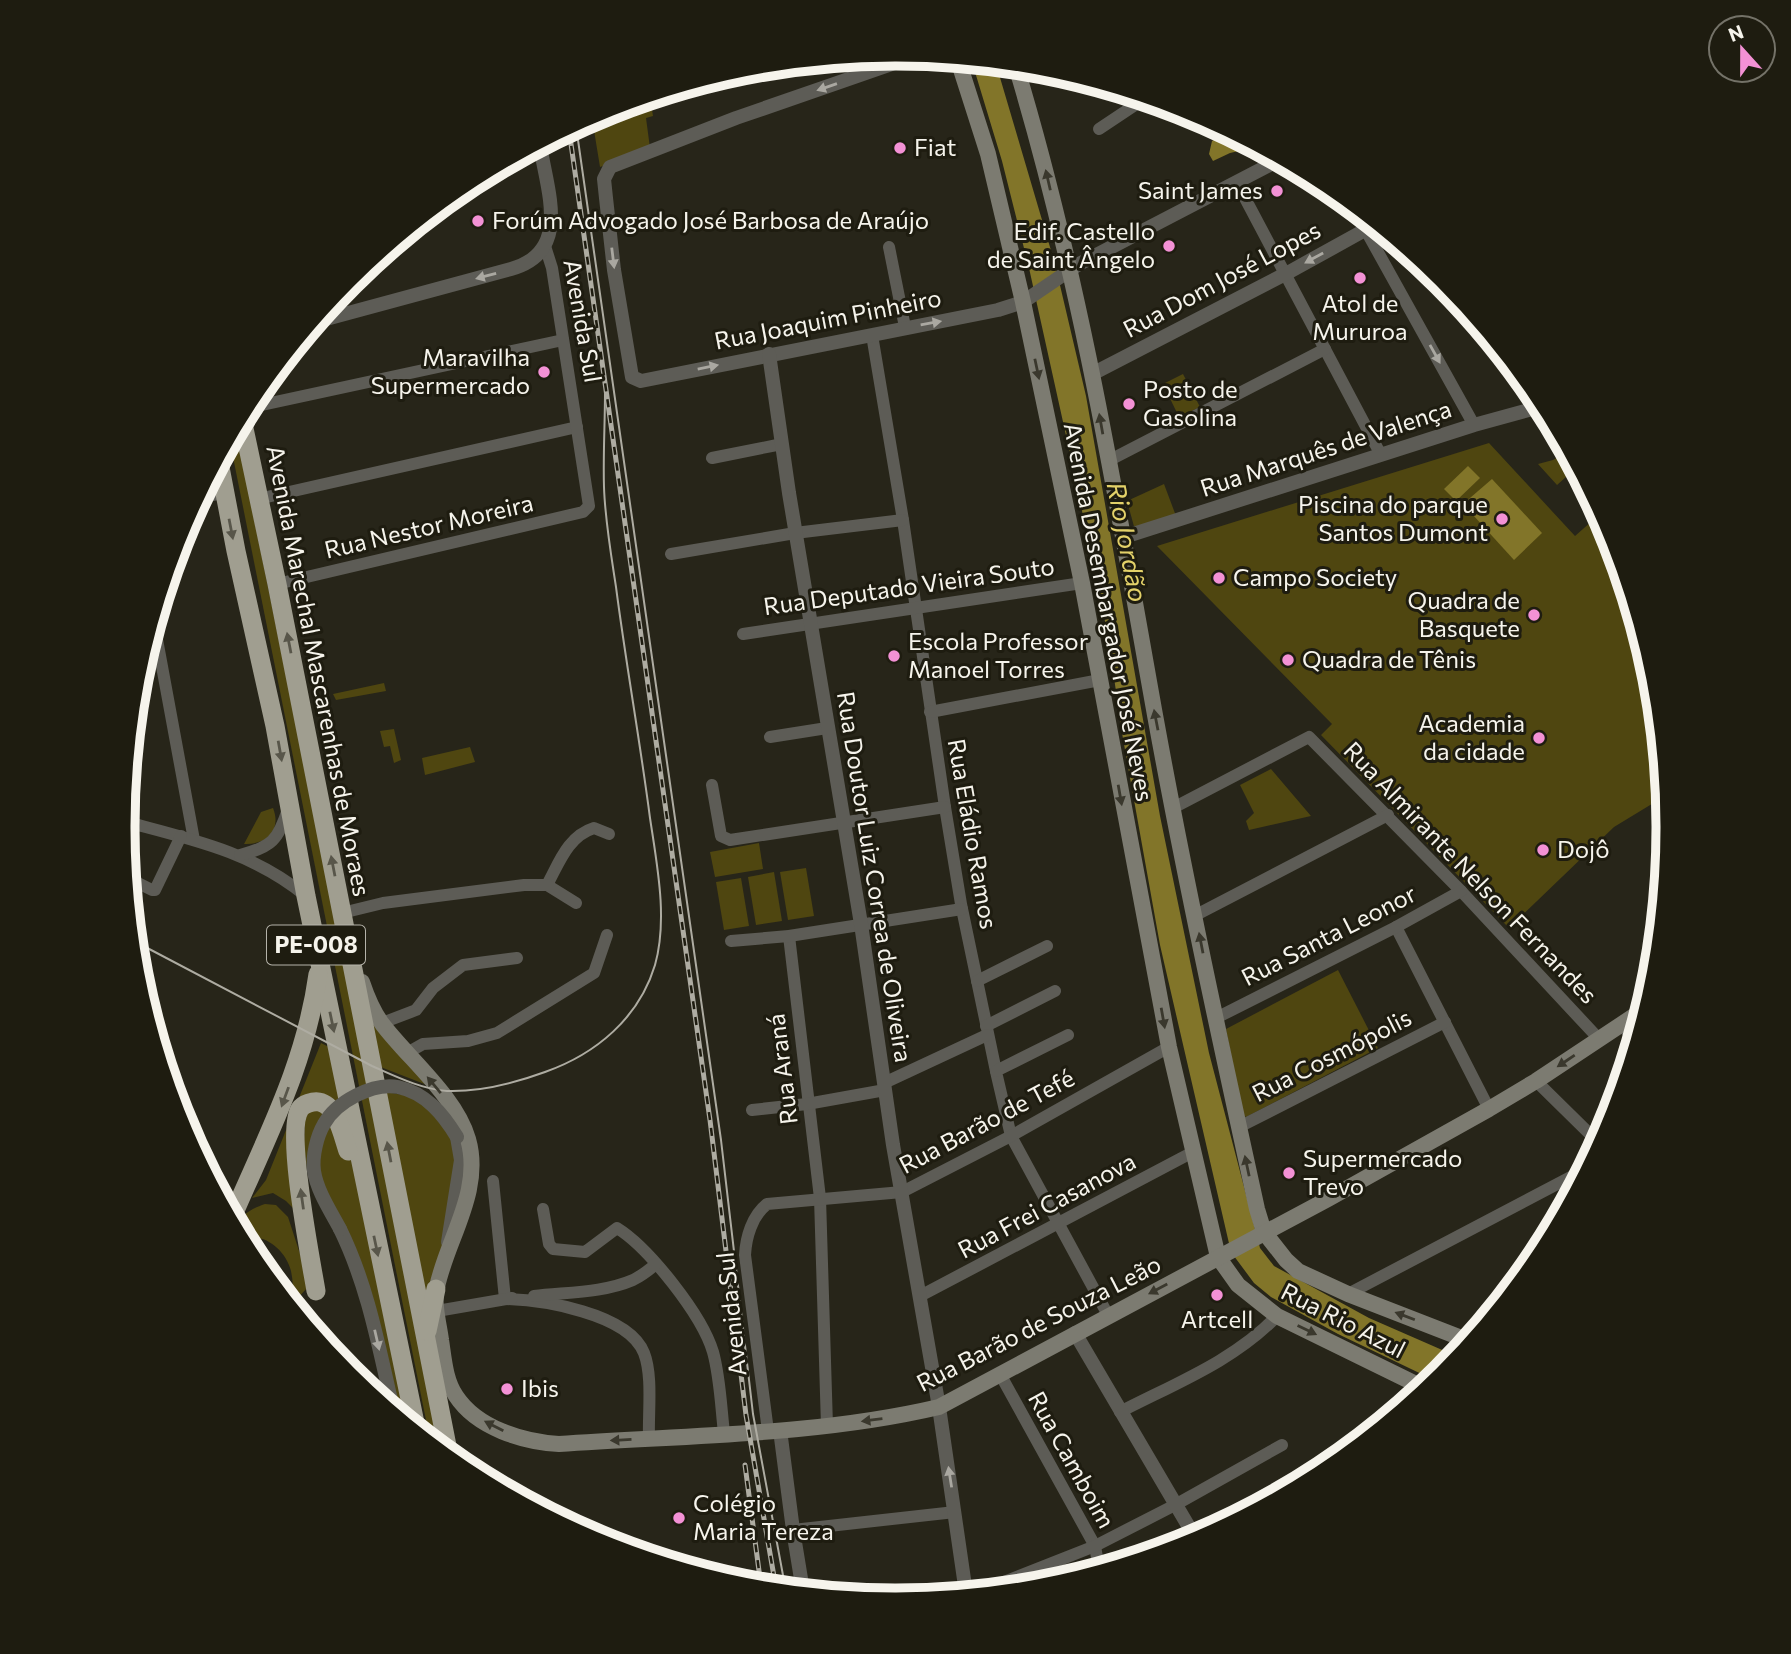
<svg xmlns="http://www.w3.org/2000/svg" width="1791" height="1654" font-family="Commissioner,sans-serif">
	<rect width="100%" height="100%" fill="#272519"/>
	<g fill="#4f4610">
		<path d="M650,98L653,116L646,118L650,148L600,167L592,118Z"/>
		<path d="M1183,374L1200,407L1179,417L1163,384Z"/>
		<path d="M236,430L444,1451L430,1440L230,442Z"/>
		<path d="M1489,443L1575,536L1600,514L1610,532L1653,677L1665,796L1614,827L1509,928L1321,735L1332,724L1157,546Z"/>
		<path d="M1567,452L1576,468L1557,485L1538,464L1553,460Z"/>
		<path d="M1164,484L1176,516L1135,530L1127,501Z"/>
		<path d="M384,683L386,691L336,700L333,694Z"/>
		<path d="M394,729L401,760L394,763L390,746L384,747L380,731Z"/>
		<path d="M470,747L475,762L425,775L422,758Z"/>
		<path d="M1271,769L1311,816L1249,830L1246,821L1254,813L1240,785Z"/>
		<path d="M273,808C282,831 266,845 244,844L261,812Z"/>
		<path d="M759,843L763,869L715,877L710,852Z"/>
		<path d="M806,868L814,916L788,920L780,872Z"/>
		<path d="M774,872L782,921L756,925L748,877Z"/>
		<path d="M741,878L749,926L724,930L716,882Z"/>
		<path d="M1338,970L1378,1048L1246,1117L1243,1115L1226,1029Z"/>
		<path d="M370,1017L427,1085L378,1066Z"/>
		<path d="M321,1043L331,1048L342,1102L306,1100L296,1211L286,1201L273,1193L252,1198L266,1180Z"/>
		<path d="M379,1091L416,1097L444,1120L459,1160L426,1331Z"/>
		<path d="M314,1110L329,1112L307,1169L304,1146L305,1114Z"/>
		<path d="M326,1122L348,1135L406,1420L398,1414L376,1310L316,1170Z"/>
		<path d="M265,1204L276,1205L288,1217L302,1260L307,1288L296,1300H294C293,1290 293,1280 291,1271C286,1251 265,1232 244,1239L237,1226C243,1213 251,1209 265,1204Z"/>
	</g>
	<g fill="#827529">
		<path d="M972,62L996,64L1055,264L1086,396L1160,816L1209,1053L1260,1248L1274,1266L1369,1318L1456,1356L1434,1380L1338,1334L1271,1297L1254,1283L1231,1252L1160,945L1122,733L1108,636L1071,458L1029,268L1002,161Z"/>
		<path d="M1232,135L1246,144L1243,150L1230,153L1213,161L1209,154L1212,141L1220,137L1231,141L1234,139Z"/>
		<path d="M1468,466L1480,478L1456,501L1444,489Z"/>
		<path d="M1492,479L1542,533L1514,560L1463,504Z"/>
	</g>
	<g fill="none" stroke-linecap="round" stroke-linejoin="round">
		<g stroke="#5d5c56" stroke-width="12">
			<path d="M1099,129L1144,99"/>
			<path d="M1237,183L1381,455"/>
			<path d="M1354,209L1474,425"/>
			<path d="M889,247L905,327"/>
			<path d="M872,335L903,520L945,807L961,904L997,1076L1011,1136L1108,1315"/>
			<path d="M248,408L563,340"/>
			<path d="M712,458L782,444"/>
			<path d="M1108,461L1325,349"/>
			<path d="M200,497L224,493"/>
			<path d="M258,499L577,427"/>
			<path d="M671,554L795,533L903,520"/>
			<path d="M277,584L583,512L589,506L552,268L545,246"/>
			<path d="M154,623L194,840"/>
			<path d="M743,634L1082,583"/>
			<path d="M930,712L1100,680"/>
			<path d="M770,737L827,728"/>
			<path d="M712,785L721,836L730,840L945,807"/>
			<path d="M1173,808L1309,737L1461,891L1599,1039"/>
			<path d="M123,821C190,839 251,851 306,896"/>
			<path d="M240,855C272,847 278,840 288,809"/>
			<path d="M128,878L152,890H155L181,836"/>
			<path d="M547,885C559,863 568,836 594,828L609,834"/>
			<path d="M342,913L383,903L524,885H547L576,903"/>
			<path d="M1196,915L1388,815"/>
			<path d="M1396,927L1489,1109"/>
			<path d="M789,936L820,1198L827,1426"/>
			<path d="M731,941L789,936L962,909"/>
			<path d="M977,981L1047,946"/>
			<path d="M1216,1018L1396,927L1461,891"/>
			<path d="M382,1023L416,1010L433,988L463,965L517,958"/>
			<path d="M1621,1025L1635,1039"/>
			<path d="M986,1026L1055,991"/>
			<path d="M407,1053L423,1044L468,1041L497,1033L594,973L607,935"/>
			<path d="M996,1071L1068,1035"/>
			<path d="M1536,1081L1599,1143"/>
			<path d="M884,1083L987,1035"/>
			<path d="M752,1110L807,1104L885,1090"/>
			<path d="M1239,1127L1445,1022"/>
			<path d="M493,1181L505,1299C542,1300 628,1313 644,1353C653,1376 648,1413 649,1438"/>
			<path d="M543,1209L549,1244L553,1249L585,1252L617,1228C649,1248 702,1315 713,1352C720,1377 721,1407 724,1433"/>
			<path d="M1348,1294L1584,1170"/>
			<path d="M534,1296C566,1292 603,1293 633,1280C641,1276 649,1270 656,1264"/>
			<path d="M920,1296L1193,1152"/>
			<path d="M437,1311L512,1298"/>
			<path d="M1000,1374L1095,1546L1099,1569"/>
			<path d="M1120,1412C1174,1384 1234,1361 1277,1316"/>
			<path d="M768,1431L745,1255C746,1237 752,1216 767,1204L902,1192L1011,1136L1169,1047"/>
			<path d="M793,1530L955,1512"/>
			<path d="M981,1591L1095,1546L1175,1505L1282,1445"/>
		</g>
		<g stroke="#5d5c56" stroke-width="14">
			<path d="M915,56L736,118L610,167L604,179L606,198L614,270L632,377L641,381L998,310L1023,302L1079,264L1279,160"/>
			<path d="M315,322L511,269C572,252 547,191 540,145"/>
			<path d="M769,354L789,493L861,924L893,1145L939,1407L966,1593"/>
			<path d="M1092,374L1291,271L1374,225"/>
			<path d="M1124,537L1474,425L1543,406"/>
			<path d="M340,1229C368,1286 379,1348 393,1409"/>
			<path d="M448,1242L461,1160L457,1137"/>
			<path d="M1075,1333L1196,1539"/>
			<path d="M780,1430L793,1530L803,1591"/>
		</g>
		<g stroke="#7c7b71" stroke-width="16">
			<path d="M958,60L988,154L1023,302L1082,583L1169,1047L1218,1257L1238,1285L1277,1316L1424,1388"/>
			<path d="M1016,66C1080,278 1116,497 1155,715C1185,880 1221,1045 1257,1209L1264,1232L1286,1260L1298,1271L1348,1294L1469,1341"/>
			<path d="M362,982C367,997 373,1012 383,1025C409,1059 456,1097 468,1139C483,1191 447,1239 437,1287C433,1304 439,1324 441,1340C444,1359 445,1380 456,1396C477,1428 523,1442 559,1444C685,1435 815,1436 939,1407L1328,1199L1489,1109L1536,1081L1643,1010"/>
		</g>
		<g stroke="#a09e90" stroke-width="19">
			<path d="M242,419L277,584L449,1456"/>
			<path d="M219,462L236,551L275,726L306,896L416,1428"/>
			<path d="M234,1213C269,1132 306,1062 318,974"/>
			<path d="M316,1291C311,1261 285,1130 300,1109C303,1104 313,1101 319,1102C337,1105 343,1137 348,1151"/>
			<path d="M427,1331L436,1289"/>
		</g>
		<g stroke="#aeaca2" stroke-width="2">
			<path d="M576,126L721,1140L753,1414L785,1586"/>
			<path d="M134,941L372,1066C395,1076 421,1089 447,1091C480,1092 515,1083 545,1072C596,1054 639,1018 655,965C668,919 657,865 650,818C640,741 626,664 616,587C611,554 605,520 604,487C603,456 605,424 605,392"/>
		</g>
		<g stroke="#aeaca2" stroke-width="5">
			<g id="rail">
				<path d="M569,130L710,1120L746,1415L776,1588"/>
				<path d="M745,1465L761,1586"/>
			</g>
		</g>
		<use href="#rail" stroke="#1e1c10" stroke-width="2.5" stroke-dasharray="8" stroke-linecap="butt"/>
		<path stroke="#5d5c56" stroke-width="14" d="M340,1229C331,1212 317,1191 314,1171C312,1156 317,1136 324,1124C336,1102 373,1082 398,1087C426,1093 443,1114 457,1137"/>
	</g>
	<defs><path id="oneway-solid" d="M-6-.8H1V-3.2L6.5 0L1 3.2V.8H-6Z" transform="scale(1.75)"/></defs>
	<g fill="#aaa8a1">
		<use href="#oneway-solid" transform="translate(827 87) rotate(161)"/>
		<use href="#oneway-solid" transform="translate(613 258) rotate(83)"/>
		<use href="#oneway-solid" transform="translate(1314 258) rotate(151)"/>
		<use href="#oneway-solid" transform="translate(486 276) rotate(165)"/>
		<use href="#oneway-solid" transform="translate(931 323) rotate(-10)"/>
		<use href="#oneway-solid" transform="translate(1435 354) rotate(61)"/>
		<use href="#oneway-solid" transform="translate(708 367) rotate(-11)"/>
		<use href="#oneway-solid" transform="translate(377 1340) rotate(77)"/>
		<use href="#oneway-solid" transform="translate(950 1477) rotate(-99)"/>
	</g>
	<g fill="#3a382d">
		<use href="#oneway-solid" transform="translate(1048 180) rotate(-103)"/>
		<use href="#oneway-solid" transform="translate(1037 369) rotate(78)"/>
		<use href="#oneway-solid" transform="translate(1101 424) rotate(-100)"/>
		<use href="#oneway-solid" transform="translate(1156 720) rotate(-101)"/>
		<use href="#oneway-solid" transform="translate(1120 795) rotate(80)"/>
		<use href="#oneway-solid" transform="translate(1201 943) rotate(-101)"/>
		<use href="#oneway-solid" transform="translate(1163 1018) rotate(80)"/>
		<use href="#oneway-solid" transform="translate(1566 1061) rotate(146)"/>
		<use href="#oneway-solid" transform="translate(434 1085) rotate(-130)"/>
		<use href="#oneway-solid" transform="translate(1247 1166) rotate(-102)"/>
		<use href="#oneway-solid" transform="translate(1158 1289) rotate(152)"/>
		<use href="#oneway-solid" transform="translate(1405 1316) rotate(-159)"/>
		<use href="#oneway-solid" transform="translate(1307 1330) rotate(26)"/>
		<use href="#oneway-solid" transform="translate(872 1420) rotate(173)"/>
		<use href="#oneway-solid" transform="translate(494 1426) rotate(-153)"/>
		<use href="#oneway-solid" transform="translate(621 1440) rotate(177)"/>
	</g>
	<g fill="#58564a">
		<use href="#oneway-solid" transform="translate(231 529) rotate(79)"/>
		<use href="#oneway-solid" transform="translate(289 643) rotate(-101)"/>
		<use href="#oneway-solid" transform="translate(280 751) rotate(80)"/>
		<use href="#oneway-solid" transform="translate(333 866) rotate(-101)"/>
		<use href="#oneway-solid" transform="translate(332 1022) rotate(78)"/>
		<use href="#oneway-solid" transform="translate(285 1097) rotate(110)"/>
		<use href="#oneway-solid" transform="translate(389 1152) rotate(-101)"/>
		<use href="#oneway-solid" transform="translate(302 1199) rotate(-98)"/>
		<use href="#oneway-solid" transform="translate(376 1246) rotate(78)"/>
	</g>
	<g fill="#f391d5" stroke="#1e1c10" stroke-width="2.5">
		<circle cx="900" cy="148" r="7"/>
		<circle cx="1277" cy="191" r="7"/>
		<circle cx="478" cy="221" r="7"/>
		<circle cx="1169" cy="246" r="7"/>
		<circle cx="1360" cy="278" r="7"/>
		<circle cx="544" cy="372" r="7"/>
		<circle cx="1129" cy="404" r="7"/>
		<circle cx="1502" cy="519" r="7"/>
		<circle cx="1219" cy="578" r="7"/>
		<circle cx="1534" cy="615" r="7"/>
		<circle cx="894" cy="656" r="7"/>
		<circle cx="1288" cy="660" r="7"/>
		<circle cx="1539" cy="738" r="7"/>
		<circle cx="1543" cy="850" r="7"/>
		<circle cx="1289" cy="1173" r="7"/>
		<circle cx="1217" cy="1295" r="7"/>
		<circle cx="507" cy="1389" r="7"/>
		<circle cx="679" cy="1518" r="7"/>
	</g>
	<g text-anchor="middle" stroke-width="6" stroke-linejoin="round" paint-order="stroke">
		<rect fill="#1e1c10" stroke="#b5b3aa" stroke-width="2" x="267" y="925.5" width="98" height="39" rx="5"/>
		<g font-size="23" font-weight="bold" fill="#f6f4ec">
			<text x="316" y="953">PE-008</text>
		</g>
		<g font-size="24" fill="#f6f4ec" stroke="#1e1c10" text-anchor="start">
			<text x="914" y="156">Fiat</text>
			<text x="1263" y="199" text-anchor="end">Saint James</text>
			<text x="492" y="229">Forúm Advogado José Barbosa de Araújo</text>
			<text x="1155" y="240" text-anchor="end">Edif. Castello<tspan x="1155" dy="28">de Saint Ângelo</tspan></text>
			<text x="1360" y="312" text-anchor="middle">Atol de<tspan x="1360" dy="28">Mururoa</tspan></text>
			<text x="530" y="366" text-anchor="end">Maravilha<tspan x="530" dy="28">Supermercado</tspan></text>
			<text x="1143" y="398">Posto de<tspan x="1143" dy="28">Gasolina</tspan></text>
			<text x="1488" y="513" text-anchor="end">Piscina do parque<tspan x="1488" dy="28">Santos Dumont</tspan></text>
			<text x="1233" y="586">Campo Society</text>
			<text x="1520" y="609" text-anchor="end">Quadra de<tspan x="1520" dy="28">Basquete</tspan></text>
			<text x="908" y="650">Escola Professor<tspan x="908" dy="28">Manoel Torres</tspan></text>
			<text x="1302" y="668">Quadra de Tênis</text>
			<text x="1525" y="732" text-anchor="end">Academia<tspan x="1525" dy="28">da cidade</tspan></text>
			<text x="1557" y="858">Dojô</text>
			<text x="1303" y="1167">Supermercado<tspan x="1303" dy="28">Trevo</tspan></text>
			<text x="1217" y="1328" text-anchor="middle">Artcell</text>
			<text x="521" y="1397">Ibis</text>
			<text x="693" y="1512">Colégio<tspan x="693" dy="28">Maria Tereza</tspan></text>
		</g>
		<g font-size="24" fill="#f6f4ec" stroke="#1e1c10">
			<text transform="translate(1222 280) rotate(-28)" y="8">Rua Dom José Lopes</text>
			<text transform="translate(828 320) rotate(-11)" y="8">Rua Joaquim Pinheiro</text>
			<text transform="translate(582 321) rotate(80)" y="8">Avenida Sul</text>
			<text transform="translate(1326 449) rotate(-18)" y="8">Rua Marquês de Valença</text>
			<text transform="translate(429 527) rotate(-13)" y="8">Rua Nestor Moreira</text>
			<text transform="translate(909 587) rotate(-8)" y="8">Rua Deputado Vieira Souto</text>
			<text transform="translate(1108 612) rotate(79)" y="8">Avenida Desembargador José Neves</text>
			<text transform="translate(318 671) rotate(79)" y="8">Avenida Marechal Mascarenhas de Moraes</text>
			<text transform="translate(972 834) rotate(80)" y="8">Rua Eládio Ramos</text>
			<text transform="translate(1470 873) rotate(46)" y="8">Rua Almirante Nelson Fernandes</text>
			<text transform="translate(874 877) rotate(81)" y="8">Rua Doutor Luiz Correa de Oliveira</text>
			<text transform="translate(1329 936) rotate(-27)" y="8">Rua Santa Leonor</text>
			<text transform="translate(1332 1056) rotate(-27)" y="8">Rua Cosmópolis</text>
			<text transform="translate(783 1069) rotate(-97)" y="8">Rua Araná</text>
			<text transform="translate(987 1122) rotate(-28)" y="8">Rua Barão de Tefé</text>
			<text transform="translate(1047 1206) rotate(-28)" y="8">Rua Frei Casanova</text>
			<text transform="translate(732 1314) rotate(-96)" y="8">Avenida Sul</text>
			<text transform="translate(1343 1321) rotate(27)" y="8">Rua Rio Azul</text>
			<text transform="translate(1039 1324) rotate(-27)" y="8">Rua Barão de Souza Leão</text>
			<text transform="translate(1071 1460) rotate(61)" y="8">Rua Camboim</text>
		</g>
		<g font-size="26" font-style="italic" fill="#e3d169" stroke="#1e1c10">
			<text transform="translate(1127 542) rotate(79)" y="9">Rio Jordão</text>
		</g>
	</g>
	<path d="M0 0H1791V1654H0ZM895 66H896A760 760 0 0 1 1656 826V828A760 760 0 0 1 896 1588H895A760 760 0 0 1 135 828V826A760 760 0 0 1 895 66Z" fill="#1e1c10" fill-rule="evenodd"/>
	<path fill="none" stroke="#f6f4ec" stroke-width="9" d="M895 66H896A760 760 0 0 1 1656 826V828A760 760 0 0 1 896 1588H895A760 760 0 0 1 135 828V826A760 760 0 0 1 895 66Z"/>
	<g transform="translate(1742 49) rotate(339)"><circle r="33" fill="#1e1c10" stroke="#747268" stroke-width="2"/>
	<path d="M0-5L12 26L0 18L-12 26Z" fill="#f391d5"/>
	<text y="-10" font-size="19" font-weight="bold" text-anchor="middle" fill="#f6f4ec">N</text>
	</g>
</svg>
